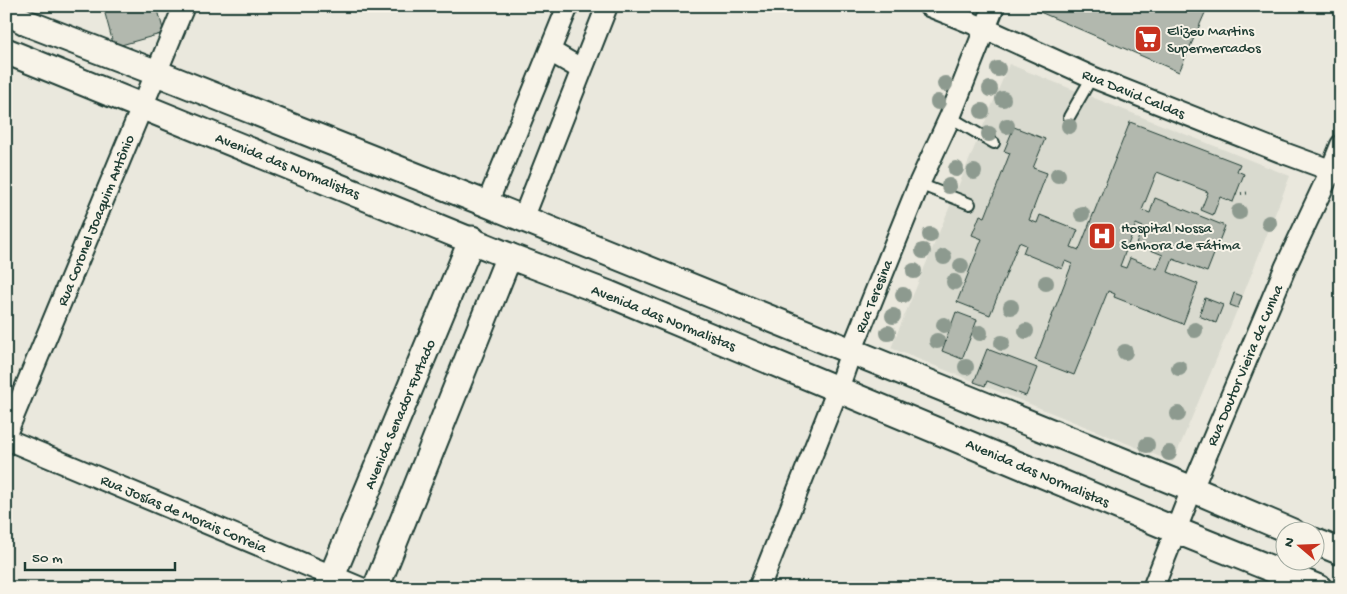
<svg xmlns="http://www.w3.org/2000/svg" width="1347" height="594" font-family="'Gochi Hand',sans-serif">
	<rect width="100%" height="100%" fill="#eae8dd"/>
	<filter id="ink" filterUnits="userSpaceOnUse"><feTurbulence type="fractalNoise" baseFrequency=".02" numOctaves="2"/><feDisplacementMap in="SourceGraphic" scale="10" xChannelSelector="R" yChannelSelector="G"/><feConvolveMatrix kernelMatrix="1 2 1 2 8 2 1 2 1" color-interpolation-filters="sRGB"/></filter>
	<g filter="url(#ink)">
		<path fill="#d9dacf" d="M1009,64L1290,176L1238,308L1173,462L891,348Z"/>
		<g fill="#b2b8ae" stroke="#1f3d34" fill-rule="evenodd">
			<path d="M103,6H157L164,33L114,47Z"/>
			<path d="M1026,6H1208L1179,72Z"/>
			<path d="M1130,122L1240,164L1237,171L1244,174L1233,202L1220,197L1213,215L1201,210L1208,192L1157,172L1142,210L1150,213L1155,198L1225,226L1207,272L1173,259L1168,272L1198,284L1183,324L1114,297L1115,294L1108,291L1074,375L1035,360L1072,264L1065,261L1062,269L1023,253L1026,245L1019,242L990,315L957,302L982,239L972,235L980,215L985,217L1010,153L1004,151L1014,127L1045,139L1033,168L1047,173L1029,220L1037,223L1040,215L1078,230L1071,247L1079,250ZM1136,224L1143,227L1136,244L1163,255L1157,269L1130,258L1126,268L1120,266Z"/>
			<path d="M1234,293L1242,296L1238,308L1230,305Z"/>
			<path d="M1205,298L1223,305L1216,323L1199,316Z"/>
			<path d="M956,312L977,320L962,359L942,351Z"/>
			<path d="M987,349L1037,368L1026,396L987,381L985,386L974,382Z"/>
		</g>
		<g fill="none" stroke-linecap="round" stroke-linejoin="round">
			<g stroke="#1f3d34" stroke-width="14">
				<g id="service">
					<path d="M950,117L994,143"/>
					<path d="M1069,117L1092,77"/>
					<path d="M919,184L970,204"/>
				</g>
			</g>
			<g stroke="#1f3d34" stroke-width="24">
				<g id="minor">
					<path d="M929,6L984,28L1092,77L1281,152L1341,174"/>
					<path d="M550,51L581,69"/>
					<path d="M487,204L568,6"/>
					<path d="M523,219L607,6"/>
					<path d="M6,434L184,6"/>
					<path d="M6,439L361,588"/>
					<path d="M759,588L838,389L851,352L919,184L950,117L994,6"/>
					<path d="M1153,588L1192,489L1286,266L1331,170L1341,145"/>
				</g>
			</g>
			<g stroke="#1f3d34" stroke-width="29">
				<g id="tertiary">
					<path d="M6,11L27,23L157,73L487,204L1192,489L1293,532"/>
					<path d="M6,51L509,256L609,294L1175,530L1319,588"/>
					<path d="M1314,541L1341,552"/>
					<path d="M327,588L472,239"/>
					<path d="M376,588L509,256"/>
				</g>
			</g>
			<path stroke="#1f3d34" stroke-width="3" stroke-dasharray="1 4" stroke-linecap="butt" d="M1236,194L1248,193"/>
			<use href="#service" stroke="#f7f3e8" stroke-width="10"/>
			<use href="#minor" stroke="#f7f3e8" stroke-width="20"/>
			<use href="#tertiary" stroke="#f7f3e8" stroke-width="25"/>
		</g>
		<g fill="#8d9a8f">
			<circle cx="998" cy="69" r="8"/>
			<circle cx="945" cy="84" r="8"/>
			<circle cx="990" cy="89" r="8"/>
			<circle cx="1003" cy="99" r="8"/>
			<circle cx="938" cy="102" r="8"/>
			<circle cx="982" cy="111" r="8"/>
			<circle cx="1007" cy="126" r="8"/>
			<circle cx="1069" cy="126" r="8"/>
			<circle cx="989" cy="134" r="8"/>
			<circle cx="956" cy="169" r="8"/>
			<circle cx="974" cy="172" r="8"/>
			<circle cx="1058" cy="175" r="8"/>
			<circle cx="949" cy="186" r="8"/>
			<circle cx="1239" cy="212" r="8"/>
			<circle cx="1082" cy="214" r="8"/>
			<circle cx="1269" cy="223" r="8"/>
			<circle cx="930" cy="235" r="8"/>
			<circle cx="923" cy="251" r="8"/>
			<circle cx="944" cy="257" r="8"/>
			<circle cx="961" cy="266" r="8"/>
			<circle cx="914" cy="271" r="8"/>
			<circle cx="954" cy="282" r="8"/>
			<circle cx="1046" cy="283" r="8"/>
			<circle cx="903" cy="295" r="8"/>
			<circle cx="1011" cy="307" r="8"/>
			<circle cx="893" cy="316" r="8"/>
			<circle cx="944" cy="325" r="8"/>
			<circle cx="1195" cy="330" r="8"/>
			<circle cx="1026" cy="331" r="8"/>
			<circle cx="888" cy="333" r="8"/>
			<circle cx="980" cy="333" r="8"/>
			<circle cx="937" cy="341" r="8"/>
			<circle cx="1002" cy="343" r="8"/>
			<circle cx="1125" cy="352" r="8"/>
			<circle cx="966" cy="367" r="8"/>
			<circle cx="1179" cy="368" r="8"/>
			<circle cx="1178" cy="414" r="8"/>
			<circle cx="1147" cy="445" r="8"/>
			<circle cx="1169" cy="453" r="8"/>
		</g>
	</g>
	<defs>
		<g id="supermarket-square" transform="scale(1.4375)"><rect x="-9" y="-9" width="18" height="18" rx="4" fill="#c8321e" stroke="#f7f3e8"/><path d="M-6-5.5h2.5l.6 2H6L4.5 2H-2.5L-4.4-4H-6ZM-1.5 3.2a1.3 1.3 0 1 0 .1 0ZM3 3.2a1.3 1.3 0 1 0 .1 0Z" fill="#fff"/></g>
		<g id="hospital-square" transform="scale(1.4375)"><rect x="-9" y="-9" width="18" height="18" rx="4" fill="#c8321e" stroke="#f7f3e8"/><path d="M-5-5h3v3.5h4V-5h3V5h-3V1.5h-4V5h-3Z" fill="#fff"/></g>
	</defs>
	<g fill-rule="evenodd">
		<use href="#supermarket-square" x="1148" y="39"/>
		<use href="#hospital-square" x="1102" y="236"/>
	</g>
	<g text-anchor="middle" stroke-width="4" stroke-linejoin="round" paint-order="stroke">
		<g font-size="15" fill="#1f3d34" stroke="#f7f3e8" text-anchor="start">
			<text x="1167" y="35">Elizeu Martins<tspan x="1167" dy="17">Supermercados</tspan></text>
			<text x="1121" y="232">Hospital Nossa<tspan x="1121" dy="17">Senhora de Fátima</tspan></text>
		</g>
		<g font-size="15" fill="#1f3d34" stroke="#f7f3e8">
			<text transform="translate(1134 93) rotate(22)" y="5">Rua David Caldas</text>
			<text transform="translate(288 165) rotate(22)" y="5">Avenida das Normalistas</text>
			<text transform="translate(95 220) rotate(-68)" y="5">Rua Coronel Joaquim Antônio</text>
			<text transform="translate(873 296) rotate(-68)" y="5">Rua Teresina</text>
			<text transform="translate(664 317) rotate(22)" y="5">Avenida das Normalistas</text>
			<text transform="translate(1244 365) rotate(-67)" y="5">Rua Doutor Vieira da Cunha</text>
			<text transform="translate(399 414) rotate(-67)" y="5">Avenida Senador Furtado</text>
			<text transform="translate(1038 472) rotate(23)" y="5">Avenida das Normalistas</text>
			<text transform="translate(184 513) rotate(23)" y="5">Rua Josías de Morais Correia</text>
		</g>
	</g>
	<rect width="1347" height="594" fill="none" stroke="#f7f3e8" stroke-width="25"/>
	<rect x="12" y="12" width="1322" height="569" fill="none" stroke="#1f3d34" stroke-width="2" filter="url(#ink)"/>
	<g transform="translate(1300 546) rotate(289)"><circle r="24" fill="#f7f3e8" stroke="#a1aaa0"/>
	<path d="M0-4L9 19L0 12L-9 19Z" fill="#c8321e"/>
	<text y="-8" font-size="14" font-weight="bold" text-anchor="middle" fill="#1f3d34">N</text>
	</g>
	<path d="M25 562v8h150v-8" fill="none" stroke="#1f3d34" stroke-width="2.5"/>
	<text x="32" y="562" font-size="15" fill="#1f3d34" stroke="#f7f3e8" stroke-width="4" paint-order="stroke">50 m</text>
</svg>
